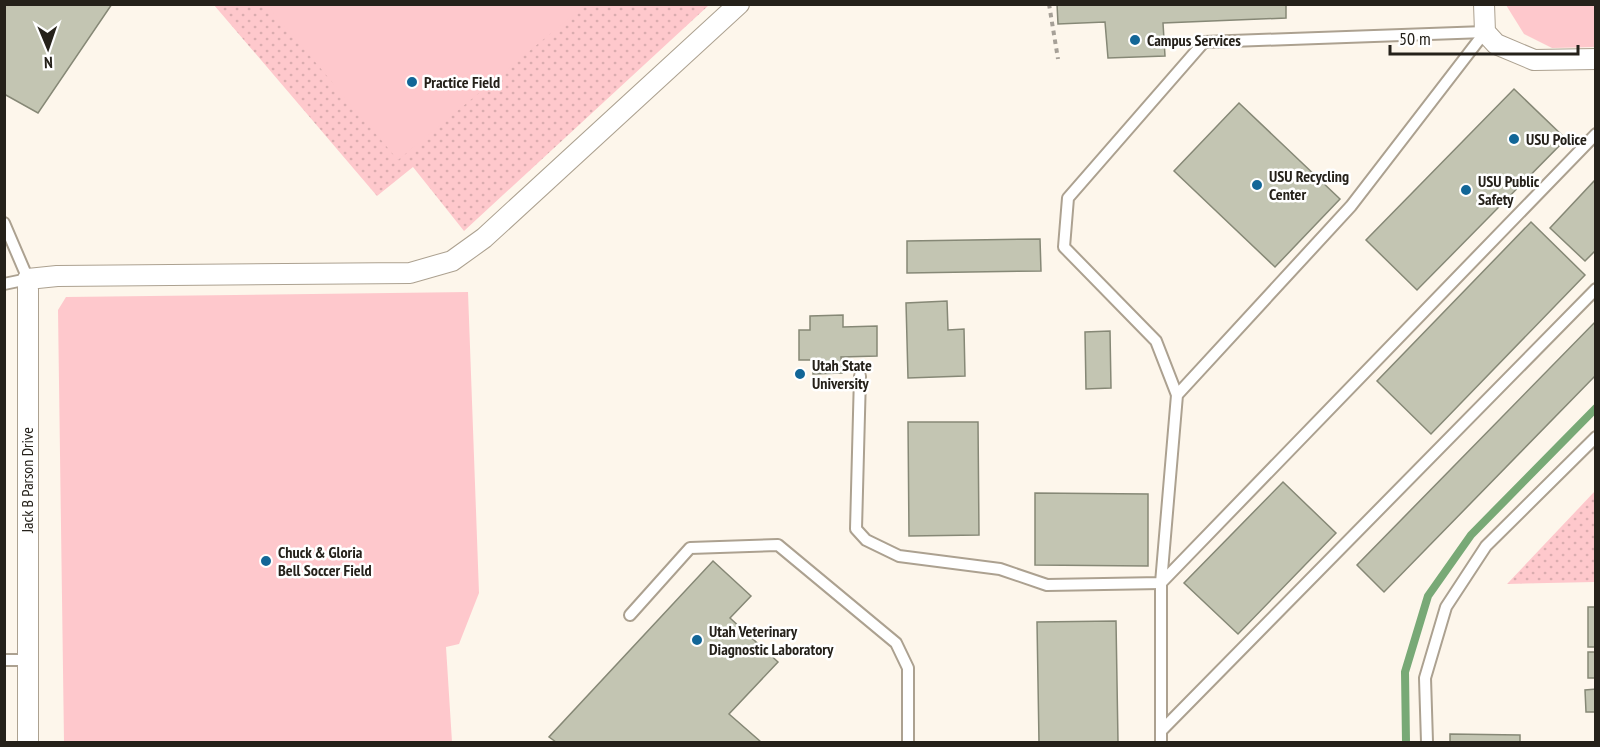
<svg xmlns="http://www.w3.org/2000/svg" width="1600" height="747" font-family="'PT Sans Narrow',sans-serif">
	<defs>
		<pattern id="green-dots" width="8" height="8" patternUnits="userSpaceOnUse" patternTransform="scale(1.5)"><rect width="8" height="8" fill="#fec8cc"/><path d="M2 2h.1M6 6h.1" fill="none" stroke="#daacaf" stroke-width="1.8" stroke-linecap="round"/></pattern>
	</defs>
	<rect width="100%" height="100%" fill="#fdf6eb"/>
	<g fill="url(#green-dots)">
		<path d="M214,5H709L464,231L413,167L377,196Z"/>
		<path d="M1595,491V582L1507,584Z"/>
	</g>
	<g fill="#fec8cc">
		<path d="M267,5H585L398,160Z"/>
		<path d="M1506,5H1595V47L1552,48L1524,34Z"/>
		<path d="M468,292L479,593L459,644L446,647L452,742H64L58,310L66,297Z"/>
	</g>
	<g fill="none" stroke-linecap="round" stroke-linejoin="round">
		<path stroke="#78a976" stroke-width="8" d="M1406,742L1405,672L1428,596L1471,535L1596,408"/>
	</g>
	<g fill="#c3c5b2" stroke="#868876" stroke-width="1.5">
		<path d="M4,4H112L38,113L4,94Z"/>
		<path d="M1286,4V18L1163,23L1165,56L1108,58L1105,22L1058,24L1057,4Z"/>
		<path d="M1514,89L1566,139L1417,290L1366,240Z"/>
		<path d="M1239,103L1340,199L1275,267L1174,171Z"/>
		<path d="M1596,179V250L1585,261L1550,228Z"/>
		<path d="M1531,222L1585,275L1431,434L1377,381Z"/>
		<path d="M1040,239L1041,271L907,273V241Z"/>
		<path d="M947,301L948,330L964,329L965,376L908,378L906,303Z"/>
		<path d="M843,315V327L877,326V356L841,357L842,373L813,374V360H799V330H810V316Z"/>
		<path d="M1596,321V375L1384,592L1357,565Z"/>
		<path d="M1110,331L1111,388L1086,389L1085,332Z"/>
		<path d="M908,422H978L979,535L909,536Z"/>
		<path d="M1283,482L1336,533L1238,634L1184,583Z"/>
		<path d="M1035,493L1148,494V566L1035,565Z"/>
		<path d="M713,561L751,596L730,618L778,662L729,714L761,742H556L549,737Z"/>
		<rect x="1588" y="607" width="8" height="40"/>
		<path d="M1116,621L1118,742H1039L1037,622Z"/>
		<rect x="1588" y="652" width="8" height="26"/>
		<path d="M1596,689V712H1586L1585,690Z"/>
		<path d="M1450,734L1520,735V742H1450Z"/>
	</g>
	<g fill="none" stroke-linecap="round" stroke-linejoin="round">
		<g stroke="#aca190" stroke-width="14">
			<g id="service">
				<path d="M4,223L28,279L4,284"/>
				<path d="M860,376L856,529L866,540L899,556L1000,569L1047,585L1161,583L1596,134"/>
				<path d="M1177,395L1156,341L1064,247L1068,198L1204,42L1485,32"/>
				<path d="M630,615L690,548L778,545L896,643L908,668V742"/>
				<path d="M4,660H27"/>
				<path d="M1161,731L1596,289"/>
				<path d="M1161,742V583L1177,395L1351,206L1485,32"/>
				<path d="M1427,742L1425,678L1446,607L1486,546L1596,437"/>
			</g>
		</g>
		<g stroke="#aca190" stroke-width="22">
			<g id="minor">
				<path d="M1484,4L1485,32L1496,44L1534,60L1596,59"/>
				<path d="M28,742V279L57,276L410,273L452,261L484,238L739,4"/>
			</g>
		</g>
		<path stroke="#a6a097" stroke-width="4" stroke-dasharray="4.5 4.5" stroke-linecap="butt" d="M1049,4L1058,59"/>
		<use href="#service" stroke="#fff" stroke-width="10"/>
		<use href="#minor" stroke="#fff" stroke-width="20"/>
	</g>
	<g fill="#126697" stroke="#fff" stroke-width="2">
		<circle cx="1135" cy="40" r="6"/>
		<circle cx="412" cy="82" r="6"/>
		<circle cx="1514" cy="139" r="6"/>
		<circle cx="1257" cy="185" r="6"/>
		<circle cx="1466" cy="190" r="6"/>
		<circle cx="800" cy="374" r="6"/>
		<circle cx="266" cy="561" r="6"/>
		<circle cx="697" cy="640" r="6"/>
	</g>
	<g text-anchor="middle" stroke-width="5" stroke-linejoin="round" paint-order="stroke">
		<g font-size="16" font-weight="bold" fill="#25211a" stroke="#fff" text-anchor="start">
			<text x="1147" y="46">Campus Services</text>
			<text x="424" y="88">Practice Field</text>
			<text x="1526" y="145">USU Police</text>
			<text x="1269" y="182">USU Recycling<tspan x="1269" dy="18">Center</tspan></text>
			<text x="1478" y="187">USU Public<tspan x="1478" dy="18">Safety</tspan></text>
			<text x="812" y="371">Utah State<tspan x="812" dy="18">University</tspan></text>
			<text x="278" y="558">Chuck &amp; Gloria<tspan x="278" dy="18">Bell Soccer Field</tspan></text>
			<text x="709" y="637">Utah Veterinary<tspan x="709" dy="18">Diagnostic Laboratory</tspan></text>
		</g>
		<g font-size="16" fill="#25211a" stroke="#fff">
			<text transform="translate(27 480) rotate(-90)" y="6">Jack B Parson Drive</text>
		</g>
	</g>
	<rect width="1600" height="747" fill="none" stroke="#25211a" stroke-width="12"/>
	<g transform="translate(48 48) rotate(178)" stroke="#ffffff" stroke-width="4.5" paint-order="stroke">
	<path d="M0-4.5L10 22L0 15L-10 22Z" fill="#25211a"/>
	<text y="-9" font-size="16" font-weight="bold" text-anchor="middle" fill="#25211a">N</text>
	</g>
	<path d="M1390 45v9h188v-9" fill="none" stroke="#25211a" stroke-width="3"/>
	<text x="1399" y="45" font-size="18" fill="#25211a" stroke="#ffffff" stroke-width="4.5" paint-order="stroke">50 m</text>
</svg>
